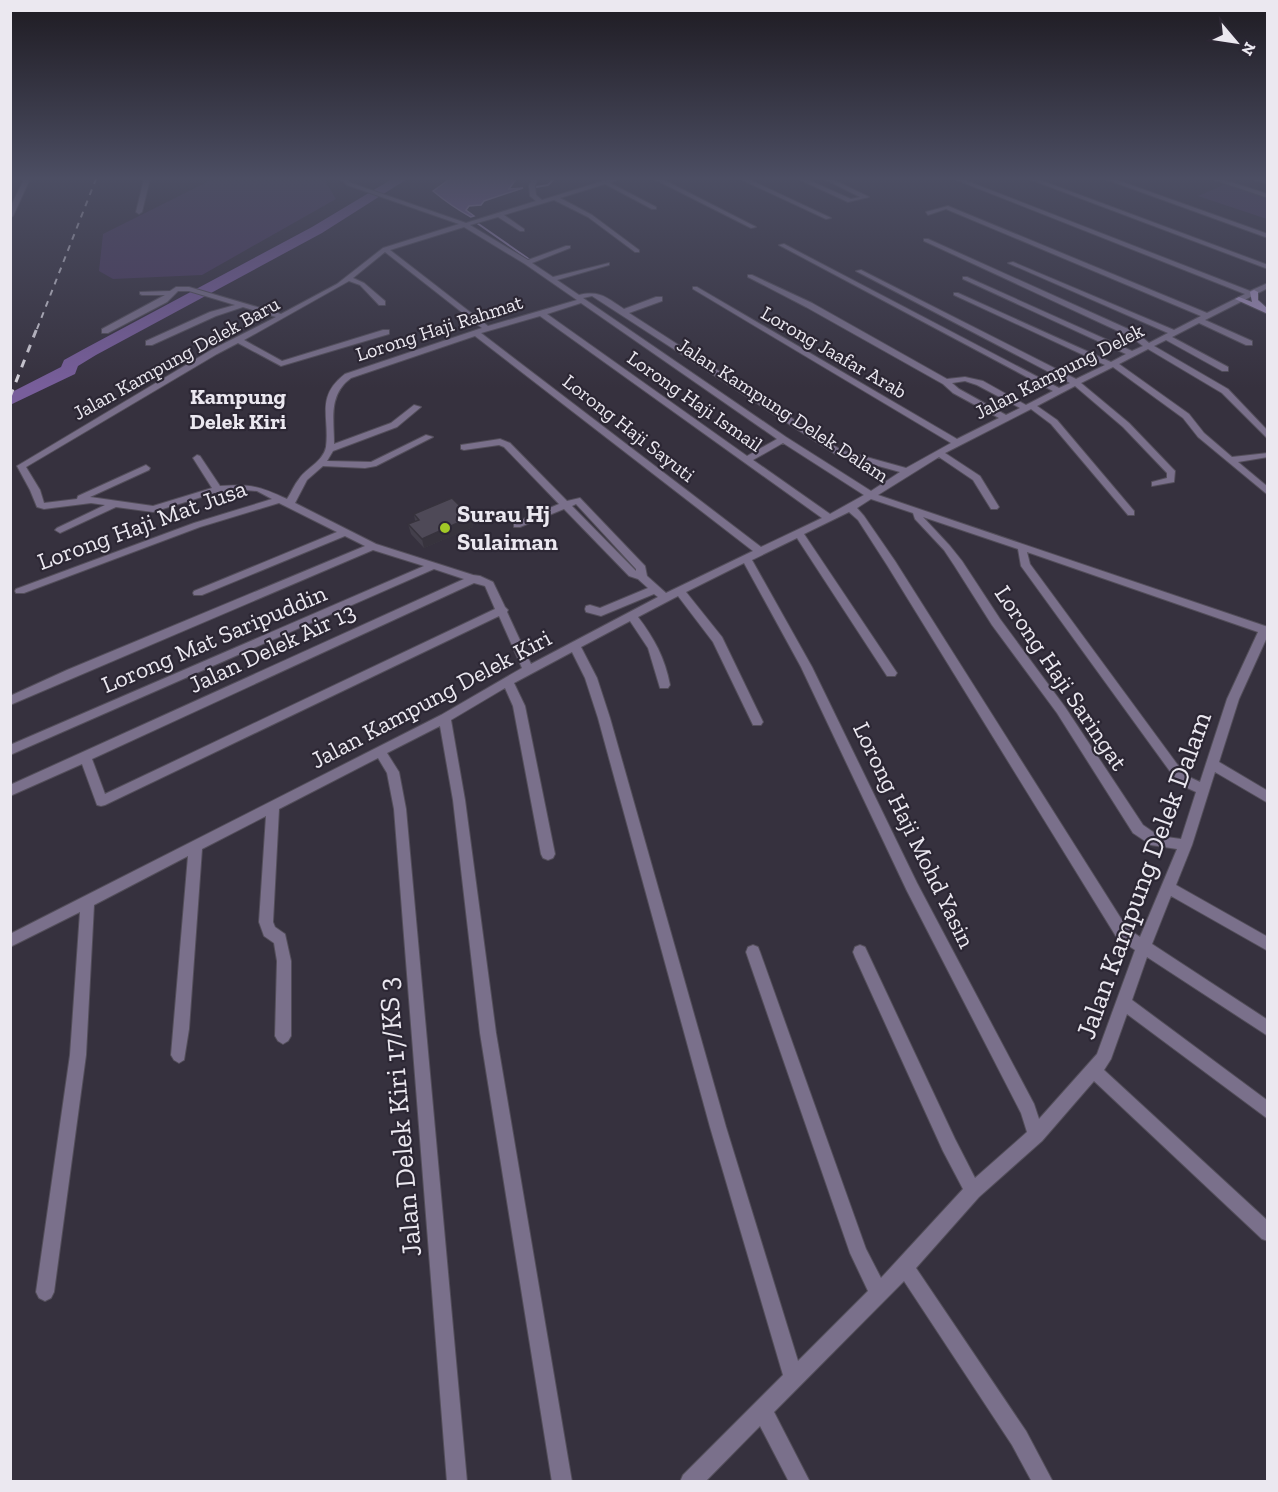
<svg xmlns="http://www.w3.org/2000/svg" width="1278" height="1492" font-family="'Zilla Slab',serif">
	<rect width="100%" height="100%" fill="#36313e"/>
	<g fill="#49395e">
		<path d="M213,179H324L336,199L202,275L113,279L99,271L103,234Z"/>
		<path d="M1226,184L1267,198V219L1198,196Z"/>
	</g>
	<path fill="#785e9b" stroke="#9a87b4" stroke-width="1.5" d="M450,179H516L509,189L523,188L484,201L481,205L469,206L466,210L474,216L471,217C458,210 445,201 433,191Z"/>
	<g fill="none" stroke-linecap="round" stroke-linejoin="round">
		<g stroke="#9a87b4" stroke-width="2">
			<path d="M536,187L548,185L554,179"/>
			<path d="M477,223L530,260"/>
		</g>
		<path fill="#785e9b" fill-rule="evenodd" d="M392,179H407L322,233L96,355L78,366L75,374L10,405V393L61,367L64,360L84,349L312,227Z"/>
		<g stroke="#534e5a" stroke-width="2">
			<g id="street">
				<path d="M24,179H30L13,216L10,218V208Z"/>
				<path d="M144,179H150L142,212L139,214L136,212Z"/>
				<path d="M340,179H347L351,183L466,223L536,201L530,196L529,186L532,179H538L535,186L536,195L542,200L603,181L619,179L610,183L656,207V209H652L605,184L560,198L592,215L639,250V252H635L588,217L554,200L504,215L524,229V231H520L498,217L470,225L528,260L566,246H570V248L532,263L553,277L609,263V265L557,280L579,295C600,290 607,298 624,309L656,297H662V301L629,313L841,450L906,468L951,443L693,289V287H697L957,439L999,418L953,393L943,384L806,307L748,277V275H752L812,303L947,379L965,377L983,381L1026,405L1053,391L779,245L784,244L1059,388L1070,383L856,271L861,270L1076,379L1105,365L954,295V293H958L1111,362L1126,354L963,279V277H967L1132,351L1143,346L1131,337L924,241V239H928L1137,333L1149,343L1168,333L1008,263L1013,262L1174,330L1201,316L946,209L928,215L926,212L948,206L1207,313L1245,294L954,179H962L1250,291L1268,283V288L1205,320L1252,341V345H1246L1199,323L1172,337L1228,367V371H1222L1166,340L1154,346L1228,389L1268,431V439L1222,393L1148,349L1119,364L1189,414L1204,433L1232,457L1268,453V457L1238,462L1268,487V495L1198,437L1183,418L1113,367L1081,383L1129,423L1175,471L1174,482L1152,486V482L1167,478V473L1123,427L1075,386L1037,406L1057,420L1134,511V515H1128L1051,424L1031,409L945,453L980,476L999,507L997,509H991L973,480L939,457L878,495L1268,627V635L1239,699L1219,762L1268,791V803L1215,772L1192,845L1176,885L1268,937V951L1171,896L1152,944L1268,1020V1036L1147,957L1132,1000L1268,1101V1119L1127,1014L1111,1059L1104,1070L1268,1221V1241L1262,1239L1094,1081L1042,1141L979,1197L916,1268L1026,1431L1053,1482H1032L1012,1445L904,1281L774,1412L810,1482H789L760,1426L705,1482H680L683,1475L783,1375L710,1127L598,718L585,678L572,652L514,683L525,706L555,854L553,858L548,860L543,858L541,854L513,706L505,688L451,720L465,800L496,1033L572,1482H552L480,1033L453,800L440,726L387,753L399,772L406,809L467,1482H447L394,809L387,773L378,758L279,809L273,922L275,927L285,934L291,961V1036L288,1041L283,1044L278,1041L275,1036L277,961L274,943L264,936L259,922L266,816L202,849L189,1029L184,1060L179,1063L174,1060L171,1055L188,856L94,905L86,1055L54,1292L51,1298L45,1301L39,1298L36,1292L70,1055L80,912L10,947V934L441,715L522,668L499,616L105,805L101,806L97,805L82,764L10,796V785L464,579L434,569L10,755V745L424,566L373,550L10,705V696L67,670L365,546L345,536L202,595H194L193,593L194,591L337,532L279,503L200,527L24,593H16L15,591L16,589L194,523L272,499L257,491L245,490L218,492L153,512L116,507L60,533L55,530L57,528L105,505L91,503L44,509L37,507L30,490L17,466L211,350L276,317L243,307L216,316L152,345H146V341L210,312L235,305L189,291H178L167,302L108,333H102V329L165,295H142L140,294V292L170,291L176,287H189L281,314L337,284L383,248L459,224L347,185ZM464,227L525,264L577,300L488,326L390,250ZM385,252L482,328L345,374C315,397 330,417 326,447C323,462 306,468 299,479C294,485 291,493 287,499C259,486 251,484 220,486L200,456L197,455L193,458L212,488L153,506L90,497L149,470L150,468L146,465L78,496L77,499L44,503L40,490L26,467L217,354L238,343L281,366L389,334V330H383L282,361L244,340L349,281L360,285L379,305H385V301L364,283L353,278ZM592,296L835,454L900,472L871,491L786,437L583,298ZM581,303L777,439L747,456L547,314ZM540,316L822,518L761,547L481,333ZM475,336L753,551L666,593L647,576L645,566L580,498L567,501L510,443L500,439L461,445V449L464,450L499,445L504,447L559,504L514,523V527H520L564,509L629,576L638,579L648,588L600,608L590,605L586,606L585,609L586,612L601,616L654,594L658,597L531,664L507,612L508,610L505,607L493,582L480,576L473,575L376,544L295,503L307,480L323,466L365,468L376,466L433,437L426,435L371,462L327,461L333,451L397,427L421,407L414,405L391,423L334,444C334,419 328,395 351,378ZM965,381L977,385L1020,408L1006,415L959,389L952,383ZM783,443L864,495L830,514L753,460ZM871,499L913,513L915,519L944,550L954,565L992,625L1057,713L1133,833L1151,845L1177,849L1140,937L1127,928L895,561L864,516L857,508ZM576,504L636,569V571L572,506ZM849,512L858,520L887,565L1117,938L1135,950L1097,1054L1039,1119L1034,1104L917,883L812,667L752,560L797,538L887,676H895L897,673L895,670L804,534ZM923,517L1018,549L1021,566L1169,770L1179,784L1196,792L1181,839L1159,836L1143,825L1065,707L1000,619L962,561L950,546ZM1027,552L1258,632L1227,699L1200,782L1187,776L1177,764L1030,564ZM744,563L801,667L907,891L1021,1113L1027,1132L975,1178L955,1139L865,947L860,945L855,947L853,952L855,957L943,1151L963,1189L881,1278L866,1249L760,952L758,947L753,945L748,947L746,952L850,1253L868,1291L798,1361L726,1127L610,718L597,678L581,647L630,621L648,648L660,688H668L670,685C665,658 654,638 638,617L678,596L713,642L753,725H761L763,722L722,637L686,592ZM474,583L485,586L495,609L105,794L92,759Z"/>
				<path d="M654,179H662L756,227L751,228Z"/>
				<path d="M740,179H748L831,218L826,219Z"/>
				<path d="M798,179H806L851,199L860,197L824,179H832L869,197L848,202Z"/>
				<path d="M1029,179H1037L1268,265V269Z"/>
				<path d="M1105,179H1114L1268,234V238Z"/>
				<path d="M1212,179H1221L1268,194V198Z"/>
				<path d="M1254,179L1268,180V184L1255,180Z"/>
			</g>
		</g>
		<g stroke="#534e5a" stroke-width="2">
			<path id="secondary" d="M1254,290L1258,292V300L1268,309V314L1235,299L1239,297L1252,302L1250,292Z"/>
		</g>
		<use href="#street" fill="#7a708b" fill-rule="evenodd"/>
		<use href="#secondary" fill="#a290bc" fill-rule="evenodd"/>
		<path stroke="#d4d1da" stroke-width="2" stroke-dasharray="6 6" stroke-linecap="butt" d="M37,329L96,179"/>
		<path stroke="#d4d1da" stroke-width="3" stroke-dasharray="8 8" stroke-linecap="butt" d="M10,397L37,328"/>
	</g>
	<path fill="#433f4b" d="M414,514L471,517L473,527L424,548L411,534L408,524L415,521Z"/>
	<path fill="#37333d" d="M471,517L473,527L424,548L422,539Z"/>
	<path fill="#4e4957" stroke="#37333d" stroke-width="1.5" d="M452,498L471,517L422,539L408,524L419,520L414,514Z"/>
	<linearGradient id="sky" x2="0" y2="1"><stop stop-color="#1e1b22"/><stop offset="0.46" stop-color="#4c4e63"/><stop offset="1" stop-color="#4c4e63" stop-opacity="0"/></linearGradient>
	<rect width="1278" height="388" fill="url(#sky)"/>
	<circle fill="#a2c927" stroke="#2c2734" stroke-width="2" cx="445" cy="528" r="6"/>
	<g text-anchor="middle" stroke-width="4.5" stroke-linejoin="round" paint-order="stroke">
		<g font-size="20" fill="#ebe8f0" stroke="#2c2734">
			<text transform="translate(439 328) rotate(-18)" y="7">Lorong Haji Rahmat</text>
			<text transform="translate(834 352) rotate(30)" y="7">Lorong Jaafar Arab</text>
			<text transform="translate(176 358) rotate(-29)" y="7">Jalan Kampung Delek Baru</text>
			<text transform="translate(1059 371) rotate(-27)" y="7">Jalan Kampung Delek</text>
			<text transform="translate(695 401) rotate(35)" y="7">Lorong Haji Ismail</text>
			<text transform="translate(783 410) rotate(33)" y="7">Jalan Kampung Delek Dalam</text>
			<text transform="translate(629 428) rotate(38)" y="7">Lorong Haji Sayuti</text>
		</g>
		<g font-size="22" font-weight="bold" fill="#ebe8f0" stroke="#2c2734">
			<text x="238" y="404">Kampung<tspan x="238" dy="25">Delek Kiri</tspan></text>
		</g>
		<g font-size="24" font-weight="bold" fill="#ebe8f0" stroke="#2c2734" text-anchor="start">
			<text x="457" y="522">Surau Hj<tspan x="457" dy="28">Sulaiman</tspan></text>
		</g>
		<g font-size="24" fill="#ebe8f0" stroke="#2c2734">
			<text transform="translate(142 525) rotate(-20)" y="8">Lorong Haji Mat Jusa</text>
			<text transform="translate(214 639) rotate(-23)" y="8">Lorong Mat Saripuddin</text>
			<text transform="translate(272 648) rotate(-25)" y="8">Jalan Delek Air 13</text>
			<text transform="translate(1061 678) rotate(56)" y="8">Lorong Haji Saringat</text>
			<text transform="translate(431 699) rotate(-28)" y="8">Jalan Kampung Delek Kiri</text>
			<text transform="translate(914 835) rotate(64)" y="8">Lorong Haji Mohd Yasin</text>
		</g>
		<g font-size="28" fill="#ebe8f0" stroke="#2c2734">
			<text transform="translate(1143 875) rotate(-70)" y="10">Jalan Kampung Delek Dalam</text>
			<text transform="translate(399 1117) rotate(-95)" y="10">Jalan Delek Kiri 17/KS 3</text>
		</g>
	</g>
	<rect width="1278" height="1492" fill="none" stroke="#ebe8f0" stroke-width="24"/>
	<g transform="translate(1236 42) rotate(119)" stroke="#2c2734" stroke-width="4.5" paint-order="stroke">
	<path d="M0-4.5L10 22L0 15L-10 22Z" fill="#ebe8f0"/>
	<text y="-9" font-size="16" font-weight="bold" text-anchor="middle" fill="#ebe8f0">N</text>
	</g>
</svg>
